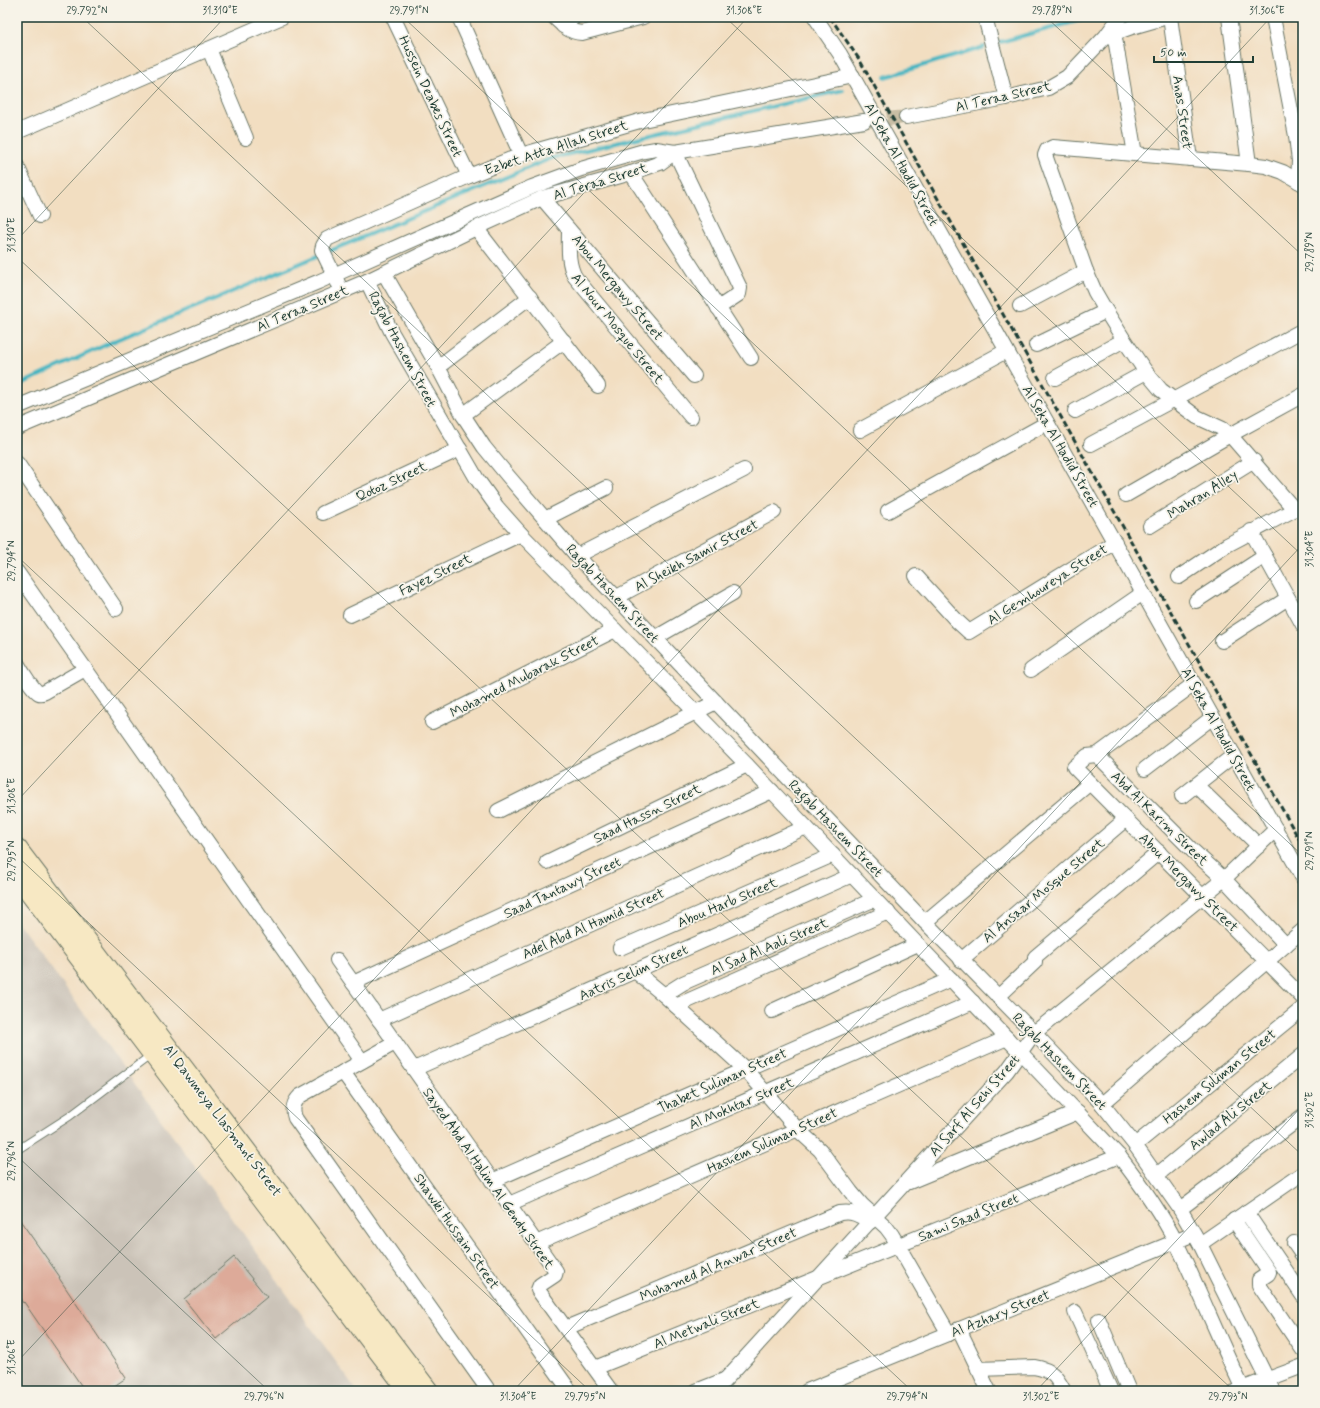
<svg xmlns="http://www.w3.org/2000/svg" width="1320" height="1408" font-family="Mynerve,sans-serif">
	<rect width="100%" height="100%" fill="#f7f3e8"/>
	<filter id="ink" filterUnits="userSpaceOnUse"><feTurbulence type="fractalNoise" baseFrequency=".025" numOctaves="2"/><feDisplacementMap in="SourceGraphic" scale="8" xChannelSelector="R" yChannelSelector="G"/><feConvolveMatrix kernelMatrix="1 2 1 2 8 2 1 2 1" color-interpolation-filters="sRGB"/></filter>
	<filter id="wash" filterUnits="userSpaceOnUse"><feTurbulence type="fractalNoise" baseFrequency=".012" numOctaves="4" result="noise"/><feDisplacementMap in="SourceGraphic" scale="16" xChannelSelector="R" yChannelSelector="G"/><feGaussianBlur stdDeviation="0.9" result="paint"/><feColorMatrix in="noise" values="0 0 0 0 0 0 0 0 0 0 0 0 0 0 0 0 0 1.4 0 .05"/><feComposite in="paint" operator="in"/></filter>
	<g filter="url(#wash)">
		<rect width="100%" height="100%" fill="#f2dec1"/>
		<path fill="#cbc3b8" d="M17,921L357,1391H17Z"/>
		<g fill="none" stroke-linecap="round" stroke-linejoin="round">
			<g stroke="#47b5c1" stroke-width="4">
				<path d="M1000,42L1092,17"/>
				<path d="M885,77L984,47"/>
				<path d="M17,386L112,342L552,158L843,90"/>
			</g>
		</g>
		<g id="blocks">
			<g fill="#da9">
				<path d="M17,1216L60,1277L59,1278L126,1378L107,1391H85L24,1302L23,1303L17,1294Z"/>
				<path d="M234,1257L267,1297L216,1339L184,1299Z"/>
			</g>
		</g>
	</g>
	<g filter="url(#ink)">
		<use href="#blocks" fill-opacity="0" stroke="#697565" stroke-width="1"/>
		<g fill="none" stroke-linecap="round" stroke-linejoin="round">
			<path stroke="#c8bea5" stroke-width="14" stroke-dasharray="14 7" stroke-linecap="butt" d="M866,121L906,117"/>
			<g stroke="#697565" stroke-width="9">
				<path id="service" d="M17,1150L70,1116L151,1055"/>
			</g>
			<g stroke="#697565" stroke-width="16">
				<g id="minor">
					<path d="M393,17L469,176"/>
					<path d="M459,17L521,155"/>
					<path d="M554,17C563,26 569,32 582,33L643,17"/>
					<path d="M815,17L840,54L1303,878"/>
					<path d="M985,17L1006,98"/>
					<path d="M1170,17L1190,159"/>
					<path d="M1229,17L1249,164"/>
					<path d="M1273,17L1296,136L1299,161L1298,181"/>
					<path d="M563,26L574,17"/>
					<path d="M1113,27L1135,154"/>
					<path d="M1115,33L1132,27L1167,17"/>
					<path d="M209,49L246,138"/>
					<path d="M906,117L1006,98L1048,88L1067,77L1106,36L1120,17"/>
					<path d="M17,132L282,17"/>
					<path d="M675,152L740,288L739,294L718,308"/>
					<path d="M17,166L40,216"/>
					<path d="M631,173L751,358"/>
					<path d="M542,198L694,376"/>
					<path d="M476,228L598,386"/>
					<path d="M569,230C569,246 567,262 575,277L691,417"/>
					<path d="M384,273L438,367L463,415L484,447L508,476L577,556L925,922L1034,1033L1102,1104L1135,1145L1180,1209L1200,1244L1273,1391"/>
					<path d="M367,281L392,333L477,479L497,507L521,534L747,765L1119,1156C1140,1183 1160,1211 1176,1242C1200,1291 1220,1342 1244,1391"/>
					<path d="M338,283L322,250L323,246L327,239L469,176L521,155L643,120L853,76"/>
					<path d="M1020,306L1086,271"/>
					<path d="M1036,345L1106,311"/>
					<path d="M438,367L530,297"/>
					<path d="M1055,378L1124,340"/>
					<path d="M17,407L318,282L532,187L581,169L644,151L656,149L675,152L864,121"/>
					<path d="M1075,411L1146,372"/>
					<path d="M463,415L564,341"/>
					<path d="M17,428L367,281L476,228L542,198L631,173L660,163L675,152"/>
					<path d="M860,430L1006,351"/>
					<path d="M1091,444L1303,330"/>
					<path d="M17,463L116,609"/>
					<path d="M1126,495L1230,435L1303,395"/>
					<path d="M1294,509L1230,435L1223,429L1197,417L1161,390L1146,372L1124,340L1106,311L1095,292L1086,271L1045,155L1047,150L1053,147L1249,164L1266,166L1283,172L1303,184"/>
					<path d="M888,511L1047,423"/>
					<path d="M323,513L460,449"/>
					<path d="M545,519L606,488"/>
					<path d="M1150,526L1254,461"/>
					<path d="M1251,531L1303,625"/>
					<path d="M577,556L744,470"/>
					<path d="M17,572L362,1061"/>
					<path d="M916,576L957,621L969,632L1115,542"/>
					<path d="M1179,577L1227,545L1303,505"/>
					<path d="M617,597L774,512"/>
					<path d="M1196,601L1265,556"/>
					<path d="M350,615L521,534"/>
					<path d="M655,638L733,593"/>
					<path d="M1222,641L1288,598"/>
					<path d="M17,663C21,670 33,690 39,693C41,694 43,693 45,692L85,669"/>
					<path d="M1031,670L1143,593"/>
					<path d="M1194,684L1097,755L1087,756L1074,767L1303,998"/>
					<path d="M432,722L615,630"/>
					<path d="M1097,755L1192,850L1224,879L1286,945"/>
					<path d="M1145,769L1213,717"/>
					<path d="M1196,785L1259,846"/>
					<path d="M1182,796L1234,755"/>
					<path d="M498,811L716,702"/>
					<path d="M547,862L747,765"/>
					<path d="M925,922L1090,783"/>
					<path d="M620,948L833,855"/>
					<path d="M337,960L556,1271L555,1275L540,1285L538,1290L611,1391"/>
					<path d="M961,960L1126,819"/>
					<path d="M635,971L664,995L745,1069L797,1129L820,1150L851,1192L862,1205L886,1227L892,1235L949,1334"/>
					<path d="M353,983L772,791"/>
					<path d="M664,995L683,983L875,899"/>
					<path d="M998,997L1035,962V957L1159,852"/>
					<path d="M676,1006L888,912"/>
					<path d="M772,1011L918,944"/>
					<path d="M379,1020L806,827"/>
					<path d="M395,1043L300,1096C293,1103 292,1109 295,1118L489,1391"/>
					<path d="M414,1069L852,875"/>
					<path d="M343,1072L570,1391"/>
					<path d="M1102,1104L1303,930"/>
					<path d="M1135,1145L1303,1008"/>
					<path d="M1157,1175L1303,1055"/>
					<path d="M492,1181L951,979"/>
					<path d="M909,1182L1078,1112"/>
					<path d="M509,1204L973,1002"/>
					<path d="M1180,1209L1303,1116"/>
					<path d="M1246,1212L1303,1296"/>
					<path d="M1234,1220L1269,1272L1268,1274L1259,1280V1285L1303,1350"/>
					<path d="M536,1243L1007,1038"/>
					<path d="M1294,1243L1303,1256"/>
					<path d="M1200,1244L1303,1173"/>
					<path d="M1075,1312L1111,1391"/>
					<path d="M1099,1320L1129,1391"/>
					<path d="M566,1328L840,1213C853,1211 859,1215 870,1222"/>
					<path d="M959,1329L989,1391"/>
					<path d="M595,1368L1119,1156"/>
					<path d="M978,1369L1034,1367C1052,1370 1056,1376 1064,1391"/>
					<path d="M696,1391L724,1380"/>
					<path d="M715,1391L1007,1071L1034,1033L1224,879L1276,829"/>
					<path d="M807,1391L1194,1234"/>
					<path d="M1236,1391L1303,1366"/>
				</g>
			</g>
			<g stroke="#697565" stroke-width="22">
				<g id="secondary">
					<path d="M17,849L428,1391"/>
					<path d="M17,875L409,1391"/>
				</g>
			</g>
			<use href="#service" stroke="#fff" stroke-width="7"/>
			<use href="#minor" stroke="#fff" stroke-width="14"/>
			<use href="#secondary" stroke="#f7e8c3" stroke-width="20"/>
			<path stroke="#1f3d34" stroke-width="3" stroke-dasharray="6 3" stroke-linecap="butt" d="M830,17L859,59L1303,846"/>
		</g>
	</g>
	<path fill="none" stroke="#1f3d34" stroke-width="1" stroke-opacity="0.45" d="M82,17L1303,1156M403,17L1303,856M725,17L1303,556M1046,17L1303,256M17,240L225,17M17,257L1234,1391M17,556L912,1391M17,801L748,17M17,856L590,1391M17,1156L269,1391M17,1362L1271,17M513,1391L1303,544M1036,1391L1303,1105"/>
	<g text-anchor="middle" stroke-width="3.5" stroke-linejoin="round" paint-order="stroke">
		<g font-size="14" fill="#1f3d34" stroke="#f7f3e8">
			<text transform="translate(431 96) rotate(65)" y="5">Hussein Deabes Street</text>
			<text transform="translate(1003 96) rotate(-13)" y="5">Al Teraa Street</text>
			<text transform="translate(1183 112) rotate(82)" y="5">Anas Street</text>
			<text transform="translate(556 147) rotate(-18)" y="5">Ezbet Atta Allah Street</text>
			<text transform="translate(902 164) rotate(61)" y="5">Al Seka Al Hadid Street</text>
			<text transform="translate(600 181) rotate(-17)" y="5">Al Teraa Street</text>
			<text transform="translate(618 287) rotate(50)" y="5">Abou Mergawy Street</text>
			<text transform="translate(302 308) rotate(-23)" y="5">Al Teraa Street</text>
			<text transform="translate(618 328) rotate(51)" y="5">Al Nour Mosque Street</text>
			<text transform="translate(403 349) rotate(62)" y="5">Ragab Hashem Street</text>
			<text transform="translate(1061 446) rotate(60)" y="5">Al Seka Al Hadid Street</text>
			<text transform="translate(391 481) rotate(-25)" y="5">Qotoz Street</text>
			<text transform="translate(1202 494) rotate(-32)" y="5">Mahran Alley</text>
			<text transform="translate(696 555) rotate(-28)" y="5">Al Sheikh Samir Street</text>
			<text transform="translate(435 574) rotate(-26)" y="5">Fayez Street</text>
			<text transform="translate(1047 584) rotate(-32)" y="5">Al Gemhoureya Street</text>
			<text transform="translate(613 593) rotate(47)" y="5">Ragab Hashem Street</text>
			<text transform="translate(524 676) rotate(-27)" y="5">Mohamed Mubarak Street</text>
			<text transform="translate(1219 729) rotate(61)" y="5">Al Seka Al Hadid Street</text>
			<text transform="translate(647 813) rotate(-26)" y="5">Saad Hassn Street</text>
			<text transform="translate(1160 818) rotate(44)" y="5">Abd Al Karim Street</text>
			<text transform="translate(836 828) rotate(46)" y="5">Ragab Hashem Street</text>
			<text transform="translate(1189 882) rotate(45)" y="5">Abou Mergawy Street</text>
			<text transform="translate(562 887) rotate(-25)" y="5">Saad Tantawy Street</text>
			<text transform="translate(1043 890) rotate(-40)" y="5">Al Ansaar Mosque Street</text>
			<text transform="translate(727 902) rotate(-23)" y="5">Abou Harb Street</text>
			<text transform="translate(593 923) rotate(-24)" y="5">Adel Abd Al Hamid Street</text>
			<text transform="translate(769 946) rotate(-23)" y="5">Al Sad Al Aali Street</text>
			<text transform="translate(633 972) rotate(-24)" y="5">Aatris Selim Street</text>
			<text transform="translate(1060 1061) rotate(46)" y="5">Ragab Hashem Street</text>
			<text transform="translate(1219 1076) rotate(-39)" y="5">Hashem Suliman Street</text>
			<text transform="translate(722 1080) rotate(-24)" y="5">Thabet Suliman Street</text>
			<text transform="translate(741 1103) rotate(-23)" y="5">Al Mokhtar Street</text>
			<text transform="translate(974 1105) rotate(-49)" y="5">Al Sarf Al Sehi Street</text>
			<text transform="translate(1230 1115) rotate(-39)" y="5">Awlad Ali Street</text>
			<text transform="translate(223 1120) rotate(53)" y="5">Al Qawmeya Llasmant Street</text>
			<text transform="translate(772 1140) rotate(-24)" y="5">Hashem Suliman Street</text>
			<text transform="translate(489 1178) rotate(55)" y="5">Sayed Abd Al Halim Al Gendy Street</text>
			<text transform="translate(968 1217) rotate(-22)" y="5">Sami Saad Street</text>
			<text transform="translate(457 1231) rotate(55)" y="5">Shawki Hussain Street</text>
			<text transform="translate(718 1264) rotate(-23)" y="5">Mohamed Al Anwar Street</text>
			<text transform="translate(1000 1313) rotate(-22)" y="5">Al Azhary Street</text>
			<text transform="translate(706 1323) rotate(-22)" y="5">Al Metwali Street</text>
		</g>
	</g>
	<rect width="1320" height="1408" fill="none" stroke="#f7f3e8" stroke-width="44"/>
	<path d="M1154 56v6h99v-6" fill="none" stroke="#1f3d34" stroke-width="2"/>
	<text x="1160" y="56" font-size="12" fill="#1f3d34" stroke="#f7f3e8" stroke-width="3" paint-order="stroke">50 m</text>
	<rect x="22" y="22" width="1276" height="1364" fill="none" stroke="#1f3d34" stroke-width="1.5"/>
	<g font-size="10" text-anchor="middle" fill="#1f3d34">
		<text x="87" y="14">29.792°N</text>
		<text x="220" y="14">31.310°E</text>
		<text x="409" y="14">29.791°N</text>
		<text x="744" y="14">31.308°E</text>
		<text x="1052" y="14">29.789°N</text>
		<text x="1267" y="14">31.306°E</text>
		<text transform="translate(11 235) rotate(-90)" y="4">31.310°E</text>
		<text transform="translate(1309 252) rotate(-90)" y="4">29.789°N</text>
		<text transform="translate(1309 549) rotate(-90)" y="4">31.304°E</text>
		<text transform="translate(11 561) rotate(-90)" y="4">29.794°N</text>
		<text transform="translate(11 796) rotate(-90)" y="4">31.308°E</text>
		<text transform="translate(1309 851) rotate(-90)" y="4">29.791°N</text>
		<text transform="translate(11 861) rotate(-90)" y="4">29.795°N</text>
		<text transform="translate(1309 1110) rotate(-90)" y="4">31.302°E</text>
		<text transform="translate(11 1161) rotate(-90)" y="4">29.796°N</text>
		<text transform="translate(11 1357) rotate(-90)" y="4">31.306°E</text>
		<text x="264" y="1400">29.796°N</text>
		<text x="518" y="1400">31.304°E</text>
		<text x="585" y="1400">29.795°N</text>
		<text x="907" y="1400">29.794°N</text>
		<text x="1041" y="1400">31.302°E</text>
		<text x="1228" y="1400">29.793°N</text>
	</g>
</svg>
